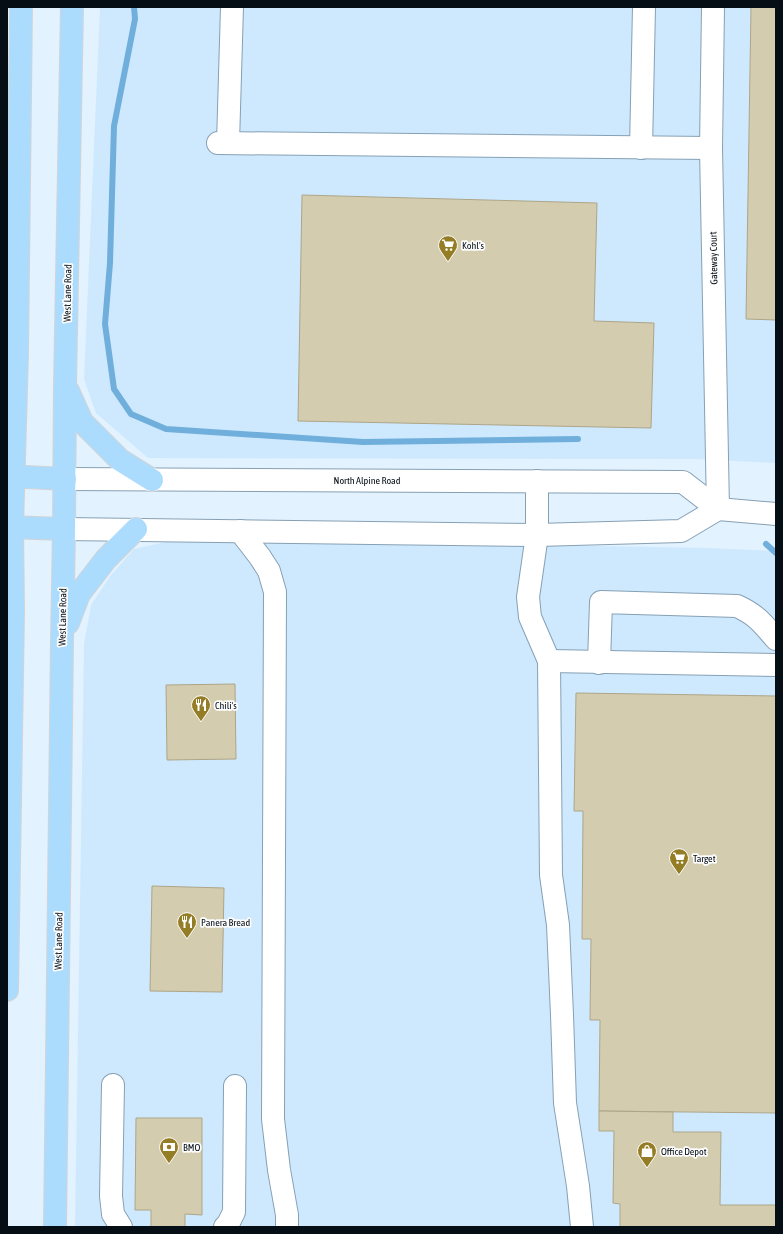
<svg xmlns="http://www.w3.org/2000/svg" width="783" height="1234" font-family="'Asap Condensed',sans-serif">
	<rect width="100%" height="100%" fill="#e2f2ff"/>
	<g fill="#cee9fe">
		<path d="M100,7H776V463L695,459L148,458L96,413L84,379Z"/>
		<path d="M180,539L708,548L776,551V1227H75L84,644L91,605L111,575L134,549Z"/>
	</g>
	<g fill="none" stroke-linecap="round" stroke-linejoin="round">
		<g stroke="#70afdc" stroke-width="6">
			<path d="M134,7L135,19L114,126L110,263L105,324L114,389L131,414L166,429L363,442L578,439"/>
			<path d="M766,544L776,553"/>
		</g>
	</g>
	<g fill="#d4ccae" stroke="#ada588">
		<path d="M751,7H776V320L746,319Z"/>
		<path d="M302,195L597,203L594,321L654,323L651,428L298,421Z"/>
		<path d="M235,684L236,759L167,760L166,685Z"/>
		<path d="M576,693L776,696V1113L599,1111L600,1020H590L591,939H582L583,811H574Z"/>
		<path d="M152,886L224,888L222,992L150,991Z"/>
		<path d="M599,1111L673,1112V1132H721L720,1205H776V1227H620V1204L613,1203L614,1131H599Z"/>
		<path d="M136,1118H202V1215L185,1214V1227H151V1210H135Z"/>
	</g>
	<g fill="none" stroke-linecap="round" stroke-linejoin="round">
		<g stroke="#86a0b4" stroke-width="24">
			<g id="minor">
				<path d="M713,7L711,148L718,509"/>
				<path d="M218,143L711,148"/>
				<path d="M228,143L232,7"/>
				<path d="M641,148L644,7"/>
				<path d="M65,479L683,482L718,509L776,514"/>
				<path d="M537,481V535L528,597L530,617L549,661L551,875L558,925L562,1015L565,1103L578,1186L582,1227"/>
				<path d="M64,529L537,535L681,531L718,509"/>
				<path d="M240,531L260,557L269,571L275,592L273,1119L279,1170L287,1215V1227"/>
				<path d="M549,661L776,665"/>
				<path d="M599,663L601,602L737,606C757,615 763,624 776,639"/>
				<path d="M113,1085L111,1196L113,1214L121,1227"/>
				<path d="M225,1227L228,1224L234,1212L235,1086"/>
			</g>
		</g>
		<g stroke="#d2d4d5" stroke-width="24">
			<g id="major">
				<path d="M68,391L82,422L120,460L152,480"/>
				<path d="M7,476L65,479"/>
				<path d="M7,527L64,529"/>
				<path d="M68,623L79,594L106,559L136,529"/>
				<path d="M7,990L13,611L12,527L17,354L21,7"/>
				<path d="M55,1227L62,641L64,529L65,386L72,7"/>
			</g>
		</g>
		<use href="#minor" stroke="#fff" stroke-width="22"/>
		<use href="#major" stroke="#acdcfd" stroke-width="22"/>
	</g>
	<defs>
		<g id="supermarket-pin" transform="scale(1)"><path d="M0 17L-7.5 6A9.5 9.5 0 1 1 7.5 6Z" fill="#947d24" stroke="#fdfdfd"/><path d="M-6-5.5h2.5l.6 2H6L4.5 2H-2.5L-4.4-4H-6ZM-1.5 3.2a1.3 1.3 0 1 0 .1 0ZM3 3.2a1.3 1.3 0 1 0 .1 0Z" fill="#fff"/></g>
		<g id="restaurant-pin" transform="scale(1)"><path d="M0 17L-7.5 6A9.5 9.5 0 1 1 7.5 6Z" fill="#947d24" stroke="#fdfdfd"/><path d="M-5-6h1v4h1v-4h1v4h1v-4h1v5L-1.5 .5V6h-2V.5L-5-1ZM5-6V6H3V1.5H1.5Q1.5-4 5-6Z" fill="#fff"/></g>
		<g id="bank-pin" transform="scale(1)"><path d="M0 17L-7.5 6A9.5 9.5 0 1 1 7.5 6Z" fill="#947d24" stroke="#fdfdfd"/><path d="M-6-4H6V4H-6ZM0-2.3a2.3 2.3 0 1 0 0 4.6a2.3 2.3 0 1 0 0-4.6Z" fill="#fff"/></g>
		<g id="shop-pin" transform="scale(1)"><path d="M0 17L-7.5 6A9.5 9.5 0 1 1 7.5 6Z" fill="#947d24" stroke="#fdfdfd"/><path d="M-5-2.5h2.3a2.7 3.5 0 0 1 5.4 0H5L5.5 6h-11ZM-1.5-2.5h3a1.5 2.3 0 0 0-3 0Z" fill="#fff"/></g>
	</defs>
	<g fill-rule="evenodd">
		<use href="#supermarket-pin" x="448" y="245"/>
		<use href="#restaurant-pin" x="201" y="705"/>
		<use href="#supermarket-pin" x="679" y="858"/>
		<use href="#restaurant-pin" x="187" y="922"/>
		<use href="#bank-pin" x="169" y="1147"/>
		<use href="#shop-pin" x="647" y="1151"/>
	</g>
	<g text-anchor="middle" stroke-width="3.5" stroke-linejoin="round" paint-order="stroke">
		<g font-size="10" fill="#050e15" stroke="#fdfdfd" text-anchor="start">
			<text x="462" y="249">Kohl's</text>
			<text x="215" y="709">Chili's</text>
			<text x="693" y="862">Target</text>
			<text x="201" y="926">Panera Bread</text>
			<text x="183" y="1151">BMO</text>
			<text x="661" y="1155">Office Depot</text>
		</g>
		<g font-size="10" fill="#050e15" stroke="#fdfdfd">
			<text transform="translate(713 258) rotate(-91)" y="4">Gateway Court</text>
			<text transform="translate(67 293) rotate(-89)" y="4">West Lane Road</text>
			<text x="367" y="484">North Alpine Road</text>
			<text transform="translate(62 617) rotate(-89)" y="4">West Lane Road</text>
			<text transform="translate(58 941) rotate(-89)" y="4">West Lane Road</text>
		</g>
	</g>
	<rect width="783" height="1234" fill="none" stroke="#050e15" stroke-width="16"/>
</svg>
